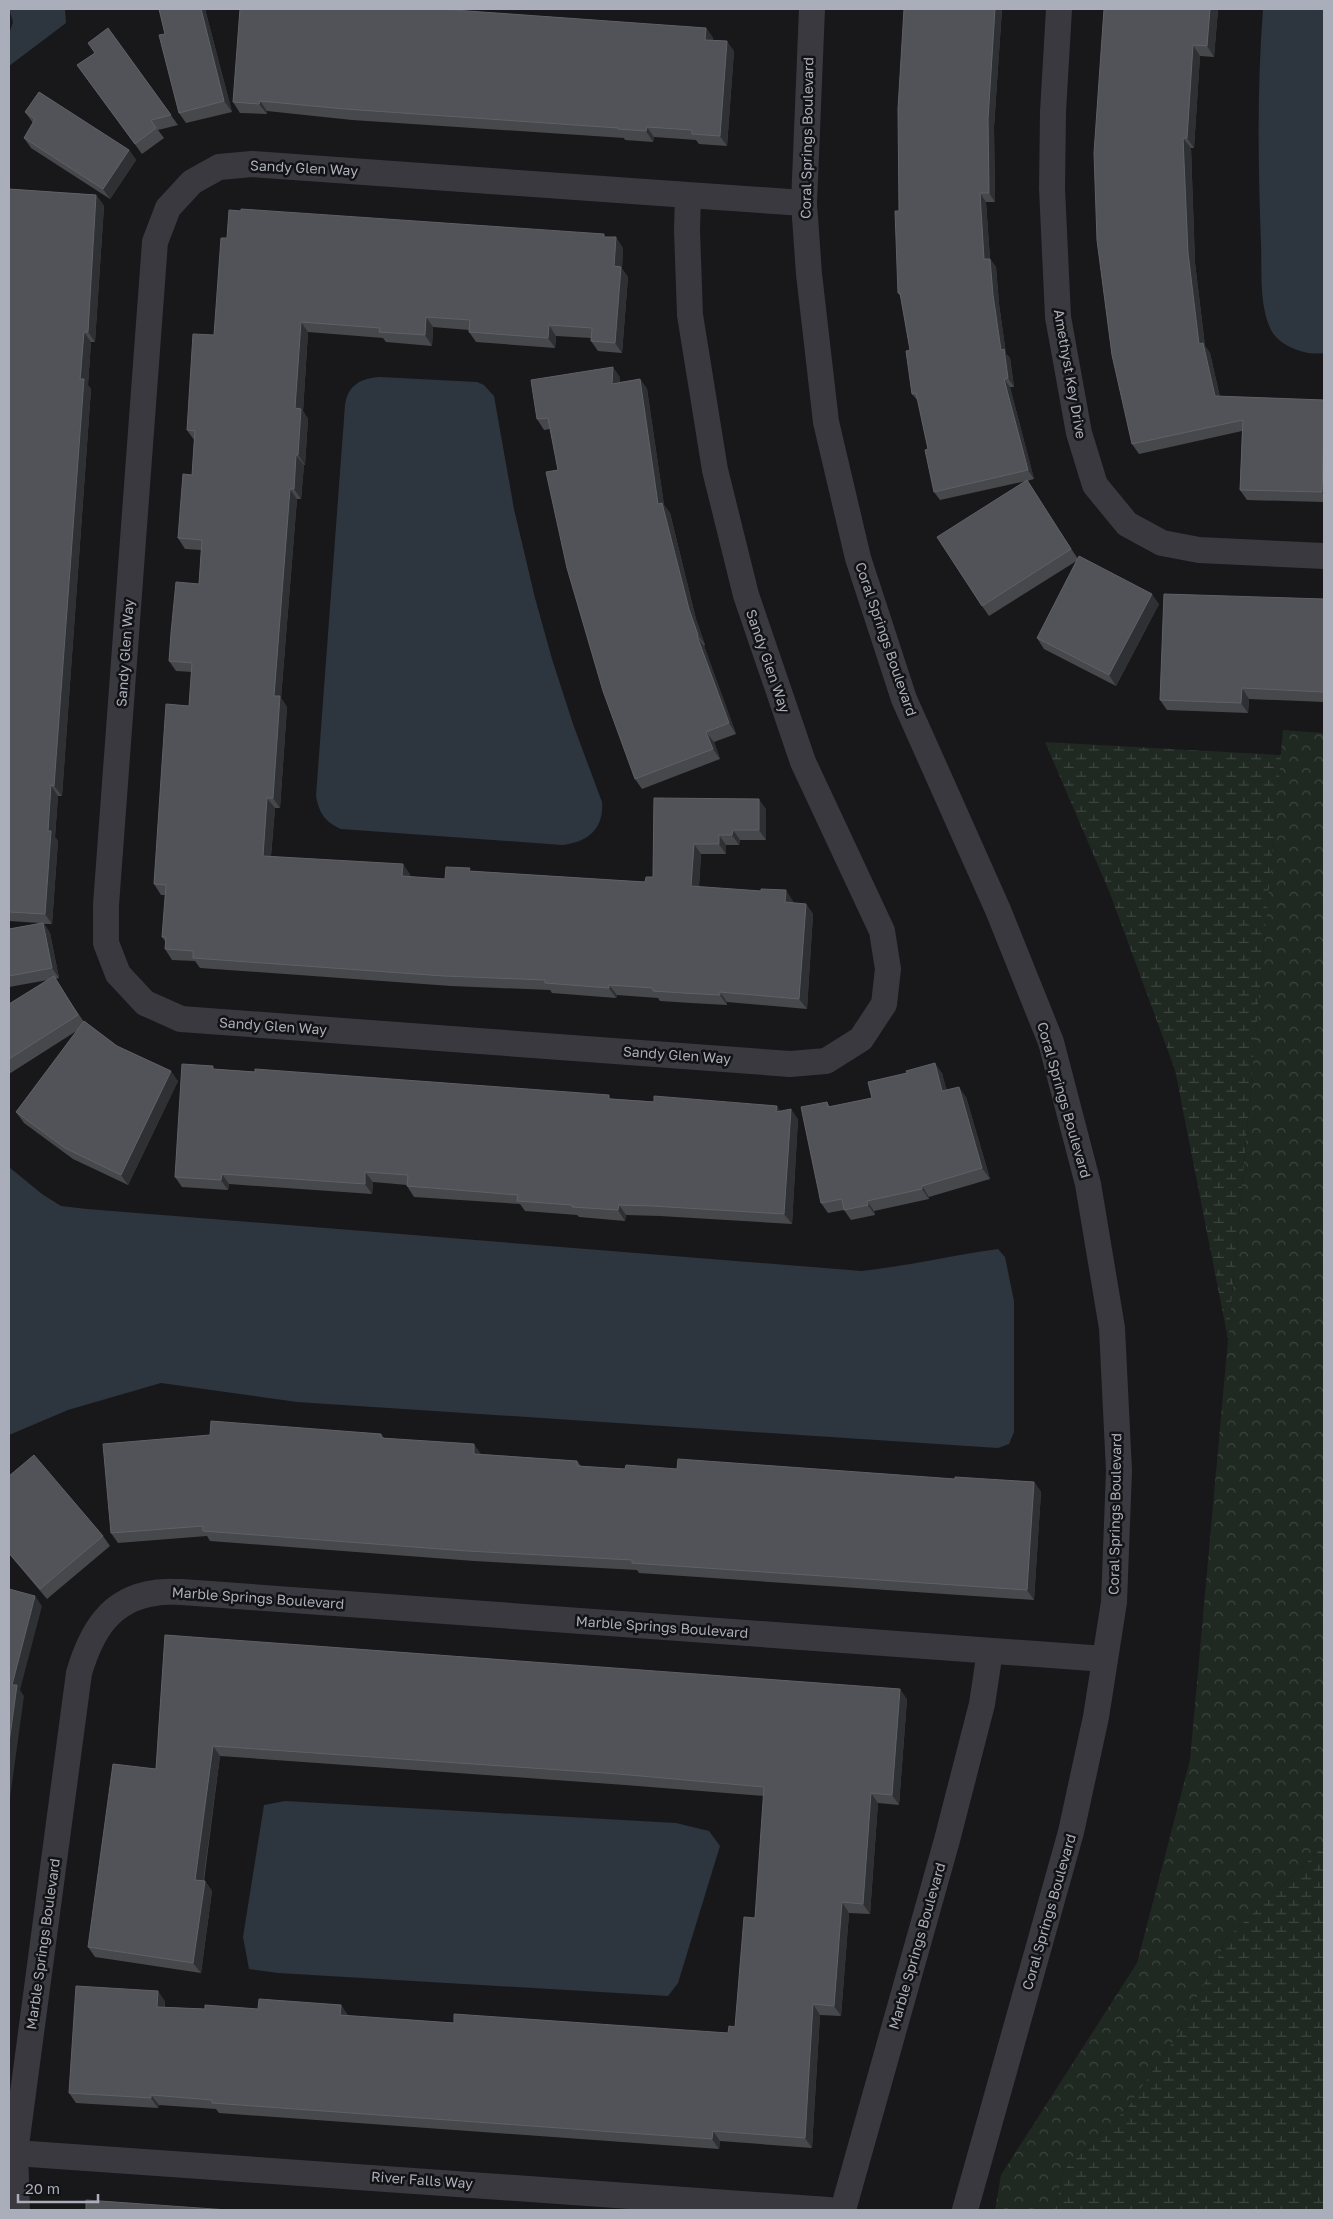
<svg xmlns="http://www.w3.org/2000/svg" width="1333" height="2219" font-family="'Golos Text',sans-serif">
	<defs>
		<pattern id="forest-crowns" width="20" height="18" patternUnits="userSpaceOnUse" patternTransform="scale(1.25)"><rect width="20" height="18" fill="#1f2821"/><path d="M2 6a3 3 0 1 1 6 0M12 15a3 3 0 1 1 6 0" fill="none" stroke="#3d443f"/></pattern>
		<pattern id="wetland-marsh" width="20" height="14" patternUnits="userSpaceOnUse" patternTransform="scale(1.25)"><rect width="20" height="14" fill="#1f2821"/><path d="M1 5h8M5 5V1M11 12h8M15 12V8" fill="none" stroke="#3d443f"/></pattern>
	</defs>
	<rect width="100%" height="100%" fill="#18181a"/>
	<path fill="url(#forest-crowns)" d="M1283,730L1324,733V1846L1226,1939L1220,1954L1174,2040L1129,2106L1063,2171L1055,2210H995L1001,2175L1137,1963L1190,1760Z"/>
	<g fill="url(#wetland-marsh)">
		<path d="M1045,742L1281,755L1228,1339L1175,1070L1109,891Z"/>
		<path d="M1324,1846V2210H1055L1063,2171L1129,2106L1174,2040L1220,1954L1226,1939Z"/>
	</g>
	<g fill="#2d353f">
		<path d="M9,9H65L66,23L9,66V34L13,22Z"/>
		<path d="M1263,9H1324V353C1307,356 1280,347 1271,330C1259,305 1262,271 1261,244C1258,165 1257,87 1263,9Z"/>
		<path d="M380,377L477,382L484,385L494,396L514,509L535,598L552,659L573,724L602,802C604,829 588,842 562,845L341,829C325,822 319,813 316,796L345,405C348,385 361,378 380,377Z"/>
		<path d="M9,1167L42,1194L61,1206L87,1209L862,1271C908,1266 953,1255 998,1249L1005,1257L1014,1301V1432L1009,1444L998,1448L297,1402L161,1383L68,1410L9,1435Z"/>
		<path d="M285,1801L676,1823L709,1831L720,1846L678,1983L668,1996L278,1973L249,1969L243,1937L264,1805Z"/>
	</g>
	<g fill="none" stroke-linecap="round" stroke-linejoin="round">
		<g stroke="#39393f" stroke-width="26">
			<path d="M812,9L804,203L809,274L826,422L858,558L904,699L998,910L1051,1042L1088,1184L1112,1328L1119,1471L1114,1602L1096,1717L1071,1832L965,2210"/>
			<path d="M1059,9L1053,112L1052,188L1058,317L1079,433L1095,485L1127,524L1162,543L1199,550L1324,556"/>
			<path d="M688,195L252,164L219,167L192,182L168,208L155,242L106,905V943L118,974L145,1003L181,1019L790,1064L826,1061L861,1039L884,1004L888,969L882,931L803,762L746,595L715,470L690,315L687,230L688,195L804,203"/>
			<path d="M15,2153L829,2210"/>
			<path d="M17,2210L15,2153L79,1673C91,1633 109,1599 155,1593C164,1591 173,1592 182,1592L1105,1659"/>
			<path d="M843,2210L947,1840L982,1704L990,1651"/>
		</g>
	</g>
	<g fill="#46484c">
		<path d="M159,9H205L232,112L186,123L179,113L165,34Z"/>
		<path d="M897,9H1002L994,127L995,202H986L990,259L996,267L999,304L1006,354L1010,358L1014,387H1010L1034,479L1027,481L1078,559L1159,604L1116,686L1044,649L1037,638L1078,560L989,616L982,606L1026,481L940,500L934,492L928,449L918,401L912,394L910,350L901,297L898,293L899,211L904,10H897Z"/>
		<path d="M1104,9H1218L1214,57L1200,56L1194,148H1191L1195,263L1205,346L1210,353L1220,397L1324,400V502L1247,500L1240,490L1242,431L1139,454L1132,444Z"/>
		<path d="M108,28L178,125L158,130L164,138L142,154L77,65L95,53Z"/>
		<path d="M706,28L713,38V40L734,51L727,146L699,144L696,140L654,137L653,142L625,140L624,138L352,120L267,111V114L240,113L233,102Z"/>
		<path d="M25,112L129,150L136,160L110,199L31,148L24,138L33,123Z"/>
		<path d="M9,189L96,195L104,206L95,342H91L88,385L91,389L62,796H58L55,837L58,841L52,924H44L50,933L59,978L55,979L84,1022L117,1046L178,1081L128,1185L73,1159L24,1123L16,1112L78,1030L9,1074V1004L48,980L9,987V929L40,923L9,921Z"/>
		<path d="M606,237L623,248L622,269L628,277L622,353L598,351L591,341V338L556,336L555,348L476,342L469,332V330L433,327L432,346L386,342L383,338L308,332L303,411L308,419L305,465H304L301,499H297L281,698L287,707L280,808H275L271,856L410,874V877L445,879L471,871L645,882L653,877L654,798L766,809V840H740L739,845H726V854H701L699,887L793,901V903L806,904L813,914L807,1009L727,1002V1005L691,1003L660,1001L658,998L617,995L616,998L552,993L550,990L451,986L200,968L195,961L172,960L165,949V941L162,937L166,895H161L154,884L189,706L192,672L176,671L169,661L199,584L201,550L185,549L178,538L192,475L194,440L187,430L214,335Z"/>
		<path d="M620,377V382L640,379L647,389L664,505L670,513L696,619L705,645L704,646L736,734L714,742L720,759L642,789L635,779L558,470L550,429L544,430L537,419Z"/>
		<path d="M1324,599V702L1249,699L1248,713L1167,710L1160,700Z"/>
		<path d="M214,1069L780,1111L798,1119L792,1224L660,1216L626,1215L625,1221L579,1217L577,1215L525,1211L520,1204L414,1197L407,1186V1185L373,1182L372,1194L229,1184L228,1190L182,1187L175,1177Z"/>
		<path d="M942,1073L946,1090L966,1097L990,1179L929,1197V1199L874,1211L875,1215L851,1220L844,1210L828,1213L821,1203L827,1102L830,1107L872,1098Z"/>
		<path d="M381,1434L384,1438L481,1454L577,1461L581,1466L625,1469H677L1034,1482L1041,1492L1034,1600L639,1573L637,1570L474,1561L210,1541L207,1536L118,1543L111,1533Z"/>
		<path d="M9,1476L103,1536L110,1546L47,1599L9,1554Z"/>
		<path d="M165,1635L907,1699L899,1805L878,1803L870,1914L849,1913L841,2016L820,2015L812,2148L720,2141L719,2149L219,2113L216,2109L159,2105L158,2108L76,2103L69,2093L165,2001V2007L205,2009H258L341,2005L348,2016L454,2023L728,2033L735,2027L755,1918L764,1796L625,1785L220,1756L204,1881H205L212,1891L201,1973L95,1957L88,1947L156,1769Z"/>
	</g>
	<g fill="#2f3033">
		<path d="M201,9H205L232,112L224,101Z"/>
		<path d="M995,9H1002L994,127L995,202L989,193L988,119Z"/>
		<path d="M1210,9H1218L1214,57L1207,46Z"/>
		<path d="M706,28L713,38L712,50L705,40Z"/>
		<path d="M727,41L734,51L727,146L720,136Z"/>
		<path d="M1193,45L1200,56L1194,148L1187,138Z"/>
		<path d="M260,101L267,111V114L259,104Z"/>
		<path d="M647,127L654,137L653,142L646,131Z"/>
		<path d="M1183,138L1191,148L1195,263L1205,346L1210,353L1222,407L1215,396L1199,344L1188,253Z"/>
		<path d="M129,150L136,160L110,199L103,189Z"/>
		<path d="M980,193L986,202L990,259L996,267L999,304L1006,354L1010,358L1014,387L1008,378L1001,350L984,259Z"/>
		<path d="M96,195L104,206L95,342L88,332Z"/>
		<path d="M616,237L623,248L622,269L628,277L622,353L615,343L614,266Z"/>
		<path d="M426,317L433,327L432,346L425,335Z"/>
		<path d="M301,322L308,332L303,411L308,419L305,465L298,455L295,408Z"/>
		<path d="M549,325L556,336L555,348L548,338Z"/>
		<path d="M84,332L91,342L88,385L91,389L62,796L54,786Z"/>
		<path d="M613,367L620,377L619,394L612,384Z"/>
		<path d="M640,379L647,389L664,505L670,513L696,619L705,645L698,635L689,609L658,504Z"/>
		<path d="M1004,379L1010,387L1034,479L1028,470Z"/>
		<path d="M1324,429V496L1322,492Z"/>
		<path d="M296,455L304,465L301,499L294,489Z"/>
		<path d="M1027,480L1034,491L1078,559L1071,549Z"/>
		<path d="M290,489L297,499L281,698L287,707L280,808L273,798L274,696Z"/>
		<path d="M1152,594L1159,604L1116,686L1109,675Z"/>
		<path d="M697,636L704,646L736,734L729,723Z"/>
		<path d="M1242,688L1249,699L1248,713L1241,703Z"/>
		<path d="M706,732L714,742L720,759L713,749Z"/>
		<path d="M51,785L58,796L55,837L58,841L52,924L45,914L48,831Z"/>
		<path d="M267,798L275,808L270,866L263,856Z"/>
		<path d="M759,799L766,809V840L759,830Z"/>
		<path d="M733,830L740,840L739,845L732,835Z"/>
		<path d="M719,835L726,845V854L719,844Z"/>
		<path d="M694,844L701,854L698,896L691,886Z"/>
		<path d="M403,864L410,874V886L402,876Z"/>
		<path d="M786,890L793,901L792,913L785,902Z"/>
		<path d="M806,904L813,914L807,1009L799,999Z"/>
		<path d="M43,923L50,933L59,978L52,968Z"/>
		<path d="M609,985L617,995L616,998L609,988Z"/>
		<path d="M720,992L727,1002V1005L720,995Z"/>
		<path d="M935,1063L942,1073L950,1101L942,1091Z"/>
		<path d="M171,1071L178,1081L128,1185L121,1175Z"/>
		<path d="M959,1087L966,1097L990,1179L982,1168Z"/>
		<path d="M777,1106L784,1116L776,1112Z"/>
		<path d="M791,1109L798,1119L792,1224L784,1214Z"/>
		<path d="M365,1172L373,1182L372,1194L365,1184Z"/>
		<path d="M222,1174L229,1184L228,1190L221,1180Z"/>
		<path d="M922,1186L929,1197V1199L922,1189Z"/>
		<path d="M867,1201L874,1211L875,1215L868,1205Z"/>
		<path d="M619,1205L626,1215L625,1221L618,1210Z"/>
		<path d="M474,1444L481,1454H474Z"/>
		<path d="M1034,1482L1041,1492L1034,1600L1027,1590Z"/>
		<path d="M35,1596L42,1606L20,1690L24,1696L9,1805V1743L12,1685Z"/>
		<path d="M900,1689L907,1699L899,1805L892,1795Z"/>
		<path d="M213,1746L220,1756L202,1890L195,1880Z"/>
		<path d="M871,1793L878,1803L870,1914L863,1904Z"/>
		<path d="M205,1881L212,1891L201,1973L193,1963Z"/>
		<path d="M842,1902L849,1913L841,2016L834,2006Z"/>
		<path d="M158,1991L165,2001L164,2017L157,2007Z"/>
		<path d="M813,2004L820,2015L812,2148L805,2138Z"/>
		<path d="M341,2005L348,2015V2026L340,2015Z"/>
		<path d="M151,2095L159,2105L158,2108L151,2098Z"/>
		<path d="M713,2131L720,2141L719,2149L712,2139Z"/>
	</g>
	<g fill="#515358" stroke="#5f6167">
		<path d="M159,9H201L224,101L179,113L159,35L165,34Z"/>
		<path d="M240,9H440L706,28L705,40L727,41L720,136L692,134V130L647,127L646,131L618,129V128L345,109L260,101L259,104L233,102Z"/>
		<path d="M904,9H995L988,119L989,193H980L984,259H990L993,295L1001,350L1004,349L1008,378L1004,379L1028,470L934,492L925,450L928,449L916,393L912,394L906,351L910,350L900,293H898L895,211H899L898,109Z"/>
		<path d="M1104,9H1210L1207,46L1193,45L1187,138H1183L1188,253L1199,344L1203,343L1215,396L1324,400V429L1322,492L1240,490L1243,420L1132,444L1112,355L1097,240L1094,153Z"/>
		<path d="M108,28L171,115L151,120L156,128L135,144L77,65L95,53L88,43Z"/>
		<path d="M39,92L129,150L103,189L24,138L35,119L25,112Z"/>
		<path d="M9,189L96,195L88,332H84L80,379H84L54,786L51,785L48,831H51L45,914L9,912Z"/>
		<path d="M241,209L604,234V237H616L614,266L621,267L615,343L591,341L592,328L549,325L548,338L469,332L470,320L426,317L425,335L379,332L380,328L301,322L295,408L301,409L298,455H296L294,489H290L274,696H280L273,798H267L263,856L403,864L402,876L445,879L446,867L470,868L469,871L645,882L646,877H653L654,798L759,799V830H733L732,835H719V844H694L691,886L761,891V889L786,890L785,902L806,904L799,999L720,992V995L683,993L653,991V988L609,985V988L545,983V980L444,976L193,958V951L165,949L166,937H162L166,885L154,884L166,704L189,706L192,663L169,661L171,633L176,582L199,584L202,540L178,538L183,474L192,475L195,431L187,430L193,334L214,335L221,238H227L229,210L241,211Z"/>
		<path d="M613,367L612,384L640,379L658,504L662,503L689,609L698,635L697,636L729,723L706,732L713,749L635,779L603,691L567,568L546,472L558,470L548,418L537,419L531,380Z"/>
		<path d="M1027,480L1071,549L982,606L937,537Z"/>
		<path d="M1079,556L1152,594L1109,675L1037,638Z"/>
		<path d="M1164,594L1324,599V692L1242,688L1241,703L1160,700Z"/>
		<path d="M43,923L52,968L9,976V929Z"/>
		<path d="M54,976L78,1015L9,1059V1004Z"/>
		<path d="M84,1021L117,1046L171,1071L121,1175L65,1148L16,1112Z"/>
		<path d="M935,1063L942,1091L959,1087L982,1168L922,1186V1189L867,1201L868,1205L844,1210L842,1199L821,1203L801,1107L827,1102L828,1107L872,1098L868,1082L907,1073L906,1071Z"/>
		<path d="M182,1064L213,1066V1069L255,1072V1069L609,1095V1099L654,1102V1096L777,1106L776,1112L791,1109L784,1214L652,1206L619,1205L618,1210L572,1207V1205L517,1201L518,1195L407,1186L408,1175L365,1172V1184L222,1174L221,1180L175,1177Z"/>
		<path d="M211,1421L381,1434V1438L474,1444V1454L577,1461V1466L625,1469L626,1465L677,1469L678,1459L955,1479V1477L1034,1482L1027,1590L632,1563V1560L467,1551L203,1531V1526L111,1533L103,1444L210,1435Z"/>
		<path d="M34,1455L103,1536L40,1589L9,1553V1476Z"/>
		<path d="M9,1589L35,1596L12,1685H17L9,1743Z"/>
		<path d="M165,1635L900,1689L892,1795L871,1793L863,1904L842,1902L834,2006L813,2004L805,2138L713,2131L712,2139L212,2103V2100L151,2095V2098L69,2093L76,1986L158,1991L157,2007L205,2009V2005L258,2009L259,1999L341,2005L340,2015L454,2023V2014L728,2033L729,2026L735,2027L744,1917L755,1918L764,1787L618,1774L213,1746L195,1880L205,1881L193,1963L88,1947L113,1764L156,1769Z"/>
		<path d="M86,2200L228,2210H86Z"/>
	</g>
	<g text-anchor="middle" stroke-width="5" stroke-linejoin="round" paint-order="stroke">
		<g font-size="14" fill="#aaadba" stroke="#131315">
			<text transform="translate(807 138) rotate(-89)" y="5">Coral Springs Boulevard</text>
			<text transform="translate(304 168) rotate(3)" y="5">Sandy Glen Way</text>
			<text transform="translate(1070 374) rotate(80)" y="5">Amethyst Key Drive</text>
			<text transform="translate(886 639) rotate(71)" y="5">Coral Springs Boulevard</text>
			<text transform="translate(125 653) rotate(-86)" y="5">Sandy Glen Way</text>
			<text transform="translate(768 661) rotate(71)" y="5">Sandy Glen Way</text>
			<text transform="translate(273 1026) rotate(4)" y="5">Sandy Glen Way</text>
			<text transform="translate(677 1055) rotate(4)" y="5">Sandy Glen Way</text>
			<text transform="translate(1064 1100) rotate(74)" y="5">Coral Springs Boulevard</text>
			<text transform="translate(1115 1514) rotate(-89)" y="5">Coral Springs Boulevard</text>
			<text transform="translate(258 1598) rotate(4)" y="5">Marble Springs Boulevard</text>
			<text transform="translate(662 1627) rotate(4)" y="5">Marble Springs Boulevard</text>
			<text transform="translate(1049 1912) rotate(-74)" y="5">Coral Springs Boulevard</text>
			<text transform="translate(43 1944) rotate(-82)" y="5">Marble Springs Boulevard</text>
			<text transform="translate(917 1946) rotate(-74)" y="5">Marble Springs Boulevard</text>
			<text transform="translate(422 2180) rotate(4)" y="5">River Falls Way</text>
		</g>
	</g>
	<rect width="1333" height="2219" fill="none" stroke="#aaadba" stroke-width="20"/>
	<path d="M18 2194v8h80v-8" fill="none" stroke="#aaadba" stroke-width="2.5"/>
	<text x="25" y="2194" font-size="15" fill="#aaadba" stroke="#131315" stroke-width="4" paint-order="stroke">20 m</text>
</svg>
